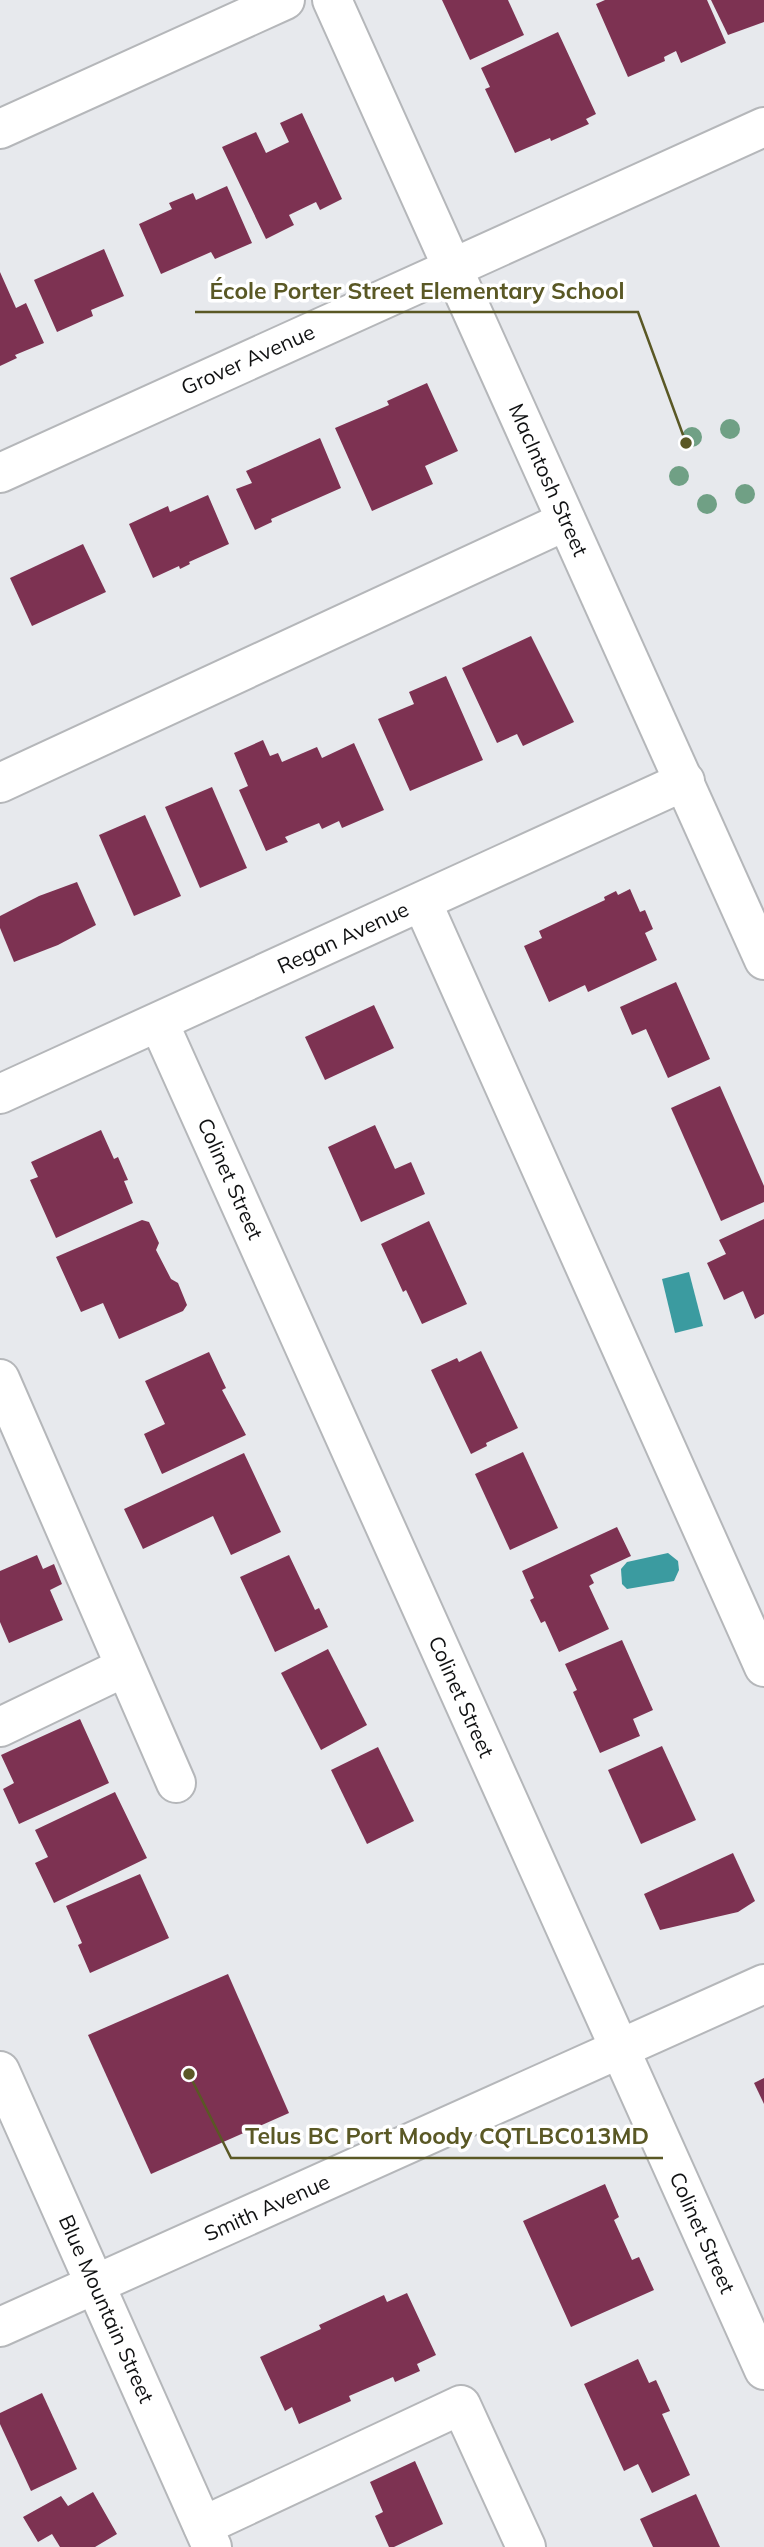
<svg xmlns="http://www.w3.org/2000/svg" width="764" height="2547" font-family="Mulish,sans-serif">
	<rect width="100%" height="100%" fill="#e7e9ed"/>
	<g fill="#3b9ba0">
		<path d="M689,1272L703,1326L675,1333L662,1279Z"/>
		<path d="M668,1553L678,1561L679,1570L674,1581L627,1589L622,1584L621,1569L627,1562Z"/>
	</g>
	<g fill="#7d3252">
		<path d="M442,0H508L524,35L470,60Z"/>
		<path d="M605,0H707L726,43L681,63L676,51L664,57L665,61L628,77L596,4Z"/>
		<path d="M711,0H764V22L728,35Z"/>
		<path d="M558,32L596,114L586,119L589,124L551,141L550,138L515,153L485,89L490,87L481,68Z"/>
		<path d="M302,113L342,199L320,210L316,202L289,215L294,225L266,239L222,147L256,132L266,153L289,142L280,123Z"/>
		<path d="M227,186L252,243L215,259L211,252L161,274L139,224L172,209L169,203L193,193L196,200Z"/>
		<path d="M104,249L124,296L91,310L93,316L57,332L34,280Z"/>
		<path d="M0,272L16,308L26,303L44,343L15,355L17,358L0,366Z"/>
		<path d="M427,383L458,451L425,466L433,484L372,511L335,428L389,405L387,401Z"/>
		<path d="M320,438L341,488L271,519L272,522L255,530L236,489L252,483L246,471Z"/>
		<path d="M208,495L229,544L189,562L190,564L180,569L179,566L153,578L129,524L168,506L170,512Z"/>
		<path d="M83,544L106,592L32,626L10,578Z"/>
		<path d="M531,636L574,722L523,746L517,734L497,743L462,668Z"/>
		<path d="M446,676L483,760L410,791L378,719L414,704L409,692Z"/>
		<path d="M263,740L270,756L278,753L282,762L317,747L322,758L354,743L384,810L342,828L339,821L322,829L319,823L285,837L288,842L266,851L239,790L248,786L234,753Z"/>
		<path d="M212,787L247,868L200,888L165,807Z"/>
		<path d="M145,815L181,896L134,916L99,835Z"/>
		<path d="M77,882L96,925L58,945L14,962L0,928V916L39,896Z"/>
		<path d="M630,889L640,912L645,910L653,929L645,933L657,960L588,992L585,985L549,1002L524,946L542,938L539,931L605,900L604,897L616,891L618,895Z"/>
		<path d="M676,982L710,1059L668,1078L646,1029L632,1035L620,1007Z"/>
		<path d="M374,1005L394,1048L325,1080L305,1037Z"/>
		<path d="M720,1086L764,1186V1202L721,1221L671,1108Z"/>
		<path d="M375,1125L395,1169L411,1162L425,1194L361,1222L328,1147Z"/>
		<path d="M101,1130L114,1159L118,1157L128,1180L124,1181L133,1203L56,1238L30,1180L38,1177L31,1162Z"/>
		<path d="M764,1219V1314L755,1319L743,1291L724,1300L707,1263L726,1254L719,1240Z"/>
		<path d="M142,1220L149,1222L159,1243L156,1250L171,1279L178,1283L187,1305L183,1311L119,1339L103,1303L81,1312L56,1257Z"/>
		<path d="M429,1221L467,1304L422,1324L406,1290L403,1292L381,1244Z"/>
		<path d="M481,1351L518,1428L486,1443L487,1446L471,1454L431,1370L457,1358L459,1362Z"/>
		<path d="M209,1352L226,1388L222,1390L246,1435L162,1474L144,1434L165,1424L145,1381Z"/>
		<path d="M523,1452L558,1528L510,1550L475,1474Z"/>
		<path d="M244,1453L281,1532L231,1555L213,1516L143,1549L124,1509Z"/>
		<path d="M617,1527L631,1556L590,1575L594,1583L589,1586L609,1629L559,1652L545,1621L541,1623L530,1600L534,1598L522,1571Z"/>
		<path d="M37,1555L43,1569L54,1564L62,1584L50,1590L63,1620L9,1643L0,1622V1571Z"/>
		<path d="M289,1555L315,1610L319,1608L328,1627L275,1652L240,1577Z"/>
		<path d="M622,1640L653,1710L633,1719L640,1736L600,1753L573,1692L577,1690L565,1664Z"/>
		<path d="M328,1649L367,1725L321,1750L281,1673Z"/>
		<path d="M80,1719L109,1783L19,1824L3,1789L14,1783L1,1755Z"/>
		<path d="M662,1746L696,1820L641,1844L608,1770Z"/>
		<path d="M378,1747L414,1821L367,1844L331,1770Z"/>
		<path d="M115,1792L147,1858L54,1903L35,1863L48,1857L35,1830Z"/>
		<path d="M733,1853L755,1901L738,1912L660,1930L644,1894Z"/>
		<path d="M140,1874L169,1938L90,1973L78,1945L82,1943L66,1906Z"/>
		<path d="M228,1974L289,2113L151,2174L88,2035Z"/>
		<path d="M764,2078V2104L754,2083Z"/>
		<path d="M605,2184L619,2217L614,2220L632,2260L639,2257L654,2290L571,2327L523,2221Z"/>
		<path d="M407,2293L436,2355L417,2364L420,2371L395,2382L393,2377L349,2396L351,2401L299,2424L292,2407L285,2411L260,2357L321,2329L319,2325L384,2295L387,2302Z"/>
		<path d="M638,2359L649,2383L656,2380L670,2411L662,2414L690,2475L652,2493L638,2464L624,2471L584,2384Z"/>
		<path d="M42,2393L77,2469L31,2491L0,2424V2413Z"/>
		<path d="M415,2461L443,2524L394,2547H389L375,2516L383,2512L370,2482Z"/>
		<path d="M93,2492L117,2534L95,2547H60L52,2534L38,2542L23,2517L61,2496L68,2506Z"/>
		<path d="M696,2494L720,2547H653L640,2519Z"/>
	</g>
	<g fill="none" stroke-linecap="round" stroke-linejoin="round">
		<g stroke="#b5b7ba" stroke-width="42">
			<g id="minor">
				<path d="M332,0L764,960"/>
				<path d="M0,129L285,0"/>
				<path d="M0,473L764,127"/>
				<path d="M0,783L566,521"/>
				<path d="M422,902L764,1667"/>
				<path d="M159,1023L764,2370"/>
				<path d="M0,1094L685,781"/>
				<path d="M0,1379L176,1783"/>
				<path d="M0,1727L125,1667"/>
				<path d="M0,2327L764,1984"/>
				<path d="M203,2526L461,2405L526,2547"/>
			</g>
		</g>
		<g stroke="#b5b7ba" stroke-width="42">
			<path id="major" d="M0,2071L212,2547"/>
		</g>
		<use href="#minor" stroke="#fff" stroke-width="38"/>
		<use href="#major" stroke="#fff" stroke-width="38"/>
	</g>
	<g fill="#70a085">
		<circle cx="730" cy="429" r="10"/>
		<circle cx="692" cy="437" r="10"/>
		<circle cx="679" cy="476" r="10"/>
		<circle cx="745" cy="494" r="10"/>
		<circle cx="707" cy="504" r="10"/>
	</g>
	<g text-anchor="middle" stroke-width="7" stroke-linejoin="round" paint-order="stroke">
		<g font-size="21" fill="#101112" stroke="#fff">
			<text transform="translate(248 360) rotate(-24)" y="7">Grover Avenue</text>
			<text transform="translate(548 480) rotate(66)" y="7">MacIntosh Street</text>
			<text transform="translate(343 938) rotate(-25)" y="7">Regan Avenue</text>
			<text transform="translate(230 1179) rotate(66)" y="7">Colinet Street</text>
			<text transform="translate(461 1697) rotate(66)" y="7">Colinet Street</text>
			<text transform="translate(267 2208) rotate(-24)" y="7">Smith Avenue</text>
			<text transform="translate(702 2233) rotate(66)" y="7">Colinet Street</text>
			<text transform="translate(106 2309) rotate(66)" y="7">Blue Mountain Street</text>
		</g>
	</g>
	<path fill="none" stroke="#5a5825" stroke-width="2.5" d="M686 443L638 312H195M189 2074L231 2158H663"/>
	<g fill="#5a5825" stroke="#fff" stroke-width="2.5">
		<circle cx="686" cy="443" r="7"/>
		<circle cx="189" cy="2074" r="7"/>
	</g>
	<g font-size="23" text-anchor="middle" font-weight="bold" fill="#5a5825" stroke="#fff" stroke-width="7" stroke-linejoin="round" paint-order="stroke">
		<text x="417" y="299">École Porter Street Elementary School</text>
		<text x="447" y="2144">Telus BC Port Moody CQTLBC013MD</text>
	</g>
</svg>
